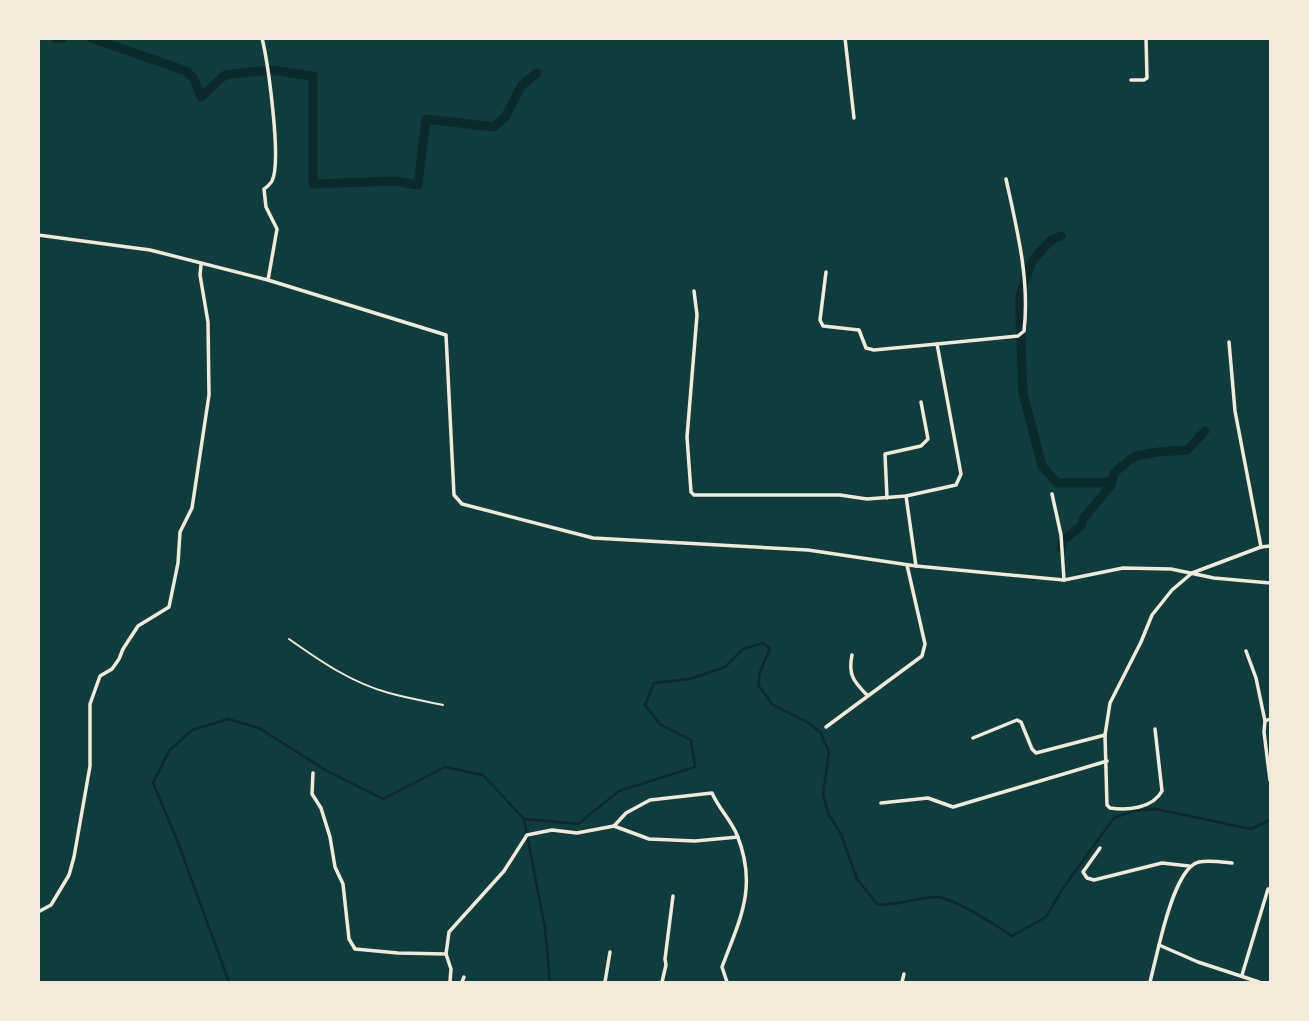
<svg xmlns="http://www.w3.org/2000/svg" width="1309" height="1021" font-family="'Asap Condensed',sans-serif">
	<rect width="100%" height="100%" fill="#0f3d3e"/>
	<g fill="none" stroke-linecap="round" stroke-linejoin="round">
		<g stroke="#0a2a2b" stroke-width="2.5">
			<path d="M524,819L578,824L619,791L695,767L691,740L661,725L645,705L654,683L690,679L725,667L743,649L763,643L770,648L760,672L758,685L773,705L809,723L821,733L829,752L823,795L829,815L841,834L857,879L877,904C899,907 919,896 938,897C955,899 997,926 1012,936L1046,917L1063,888L1114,818L1133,811L1156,809L1251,829L1270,820"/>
			<path d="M229,982L177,840L153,783L169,751L192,730L228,719L259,728L327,771L383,799L445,767L483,775L524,819L545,928L550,982"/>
		</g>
		<g stroke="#0a2a2b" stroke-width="9">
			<path d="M55,38H63"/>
			<path d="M91,38L186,71L194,79L201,97L225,75L270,70L313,76V184L394,181L418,185L426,119L494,127L505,117L522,85L537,73"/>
			<path d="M1061,236L1050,241L1032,261L1020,295V319L1023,393L1042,466L1057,483H1101L1112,480"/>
			<path d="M1061,548L1062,541L1081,526L1084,518L1111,485L1114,473L1128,461L1137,456L1158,452L1187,450L1205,431"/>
		</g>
		<path stroke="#f1e9da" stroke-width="2" d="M289,639C320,661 352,683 389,693C407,698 425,701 443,705"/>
		<g stroke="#f1e9da" stroke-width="3.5">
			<path d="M262,38C268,63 282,162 272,181C271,183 266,188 264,189L266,207L277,229L268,280"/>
			<path d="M845,38L854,118"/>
			<path d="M1131,80H1144L1147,78L1146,38"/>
			<path d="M38,235L150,250L268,280L446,335L454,495L462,504L593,538L808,550L916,566L1064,580L1123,568L1171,569L1214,578L1270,583"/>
			<path d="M694,291L697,315L687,437L691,492L694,495H840L867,499L906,496L956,485L961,474L937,344L874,350L866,348L859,330L823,326L820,320L826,272"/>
			<path d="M1229,342L1235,411L1261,547"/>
			<path d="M937,344L1018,336L1024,331C1030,280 1017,229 1006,179"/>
			<path d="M1052,494L1061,535L1064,580"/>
			<path d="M906,496L916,566"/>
			<path d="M887,498L885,454L921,446L928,439L921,402"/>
			<path d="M1246,651L1256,678L1265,721L1270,719"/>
			<path d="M852,655C848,674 853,681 867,695"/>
			<path d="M1265,721L1264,732L1270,780"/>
			<path d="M826,727L922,656L925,644L907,565"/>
			<path d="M1155,729L1162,791C1153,808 1127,811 1110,808L1107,805L1105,735L1110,703L1141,642L1152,615L1172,590L1192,573L1261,547L1270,546"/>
			<path d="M973,738L1017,720L1021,722L1032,749L1036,753L1105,735"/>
			<path d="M313,773L312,794L321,808L330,837L335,867L343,884L349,939L355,949L398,953L446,954"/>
			<path d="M881,803L928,798L953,807L1107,761"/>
			<path d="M614,826L649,839L695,841L738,837"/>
			<path d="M1100,848L1083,872L1087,878L1094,880L1162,863L1189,866"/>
			<path d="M1232,863C1222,862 1209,860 1199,862C1178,866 1164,925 1159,945L1198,962L1259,982"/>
			<path d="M38,912L51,905L69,875L74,857L90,766V704L100,676L112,669L119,659L123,649L138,626L169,607L178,563L180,532L192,508L209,395L208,322L200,275L201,265"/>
			<path d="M1242,975L1268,889"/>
			<path d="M450,982L451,969L446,954L449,932L504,871L527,835L552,830L577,833L614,826L626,813L650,800L712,793C719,809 731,820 737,835C758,887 740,919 722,967L727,982"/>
			<path d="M462,982L464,977"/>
			<path d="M605,982L610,952"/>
			<path d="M662,982L666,965L665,959L673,896"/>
			<path d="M902,982L904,974"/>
			<path d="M1150,982L1159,945"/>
		</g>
	</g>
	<rect width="1309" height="1021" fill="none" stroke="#f1e9da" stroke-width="80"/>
</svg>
